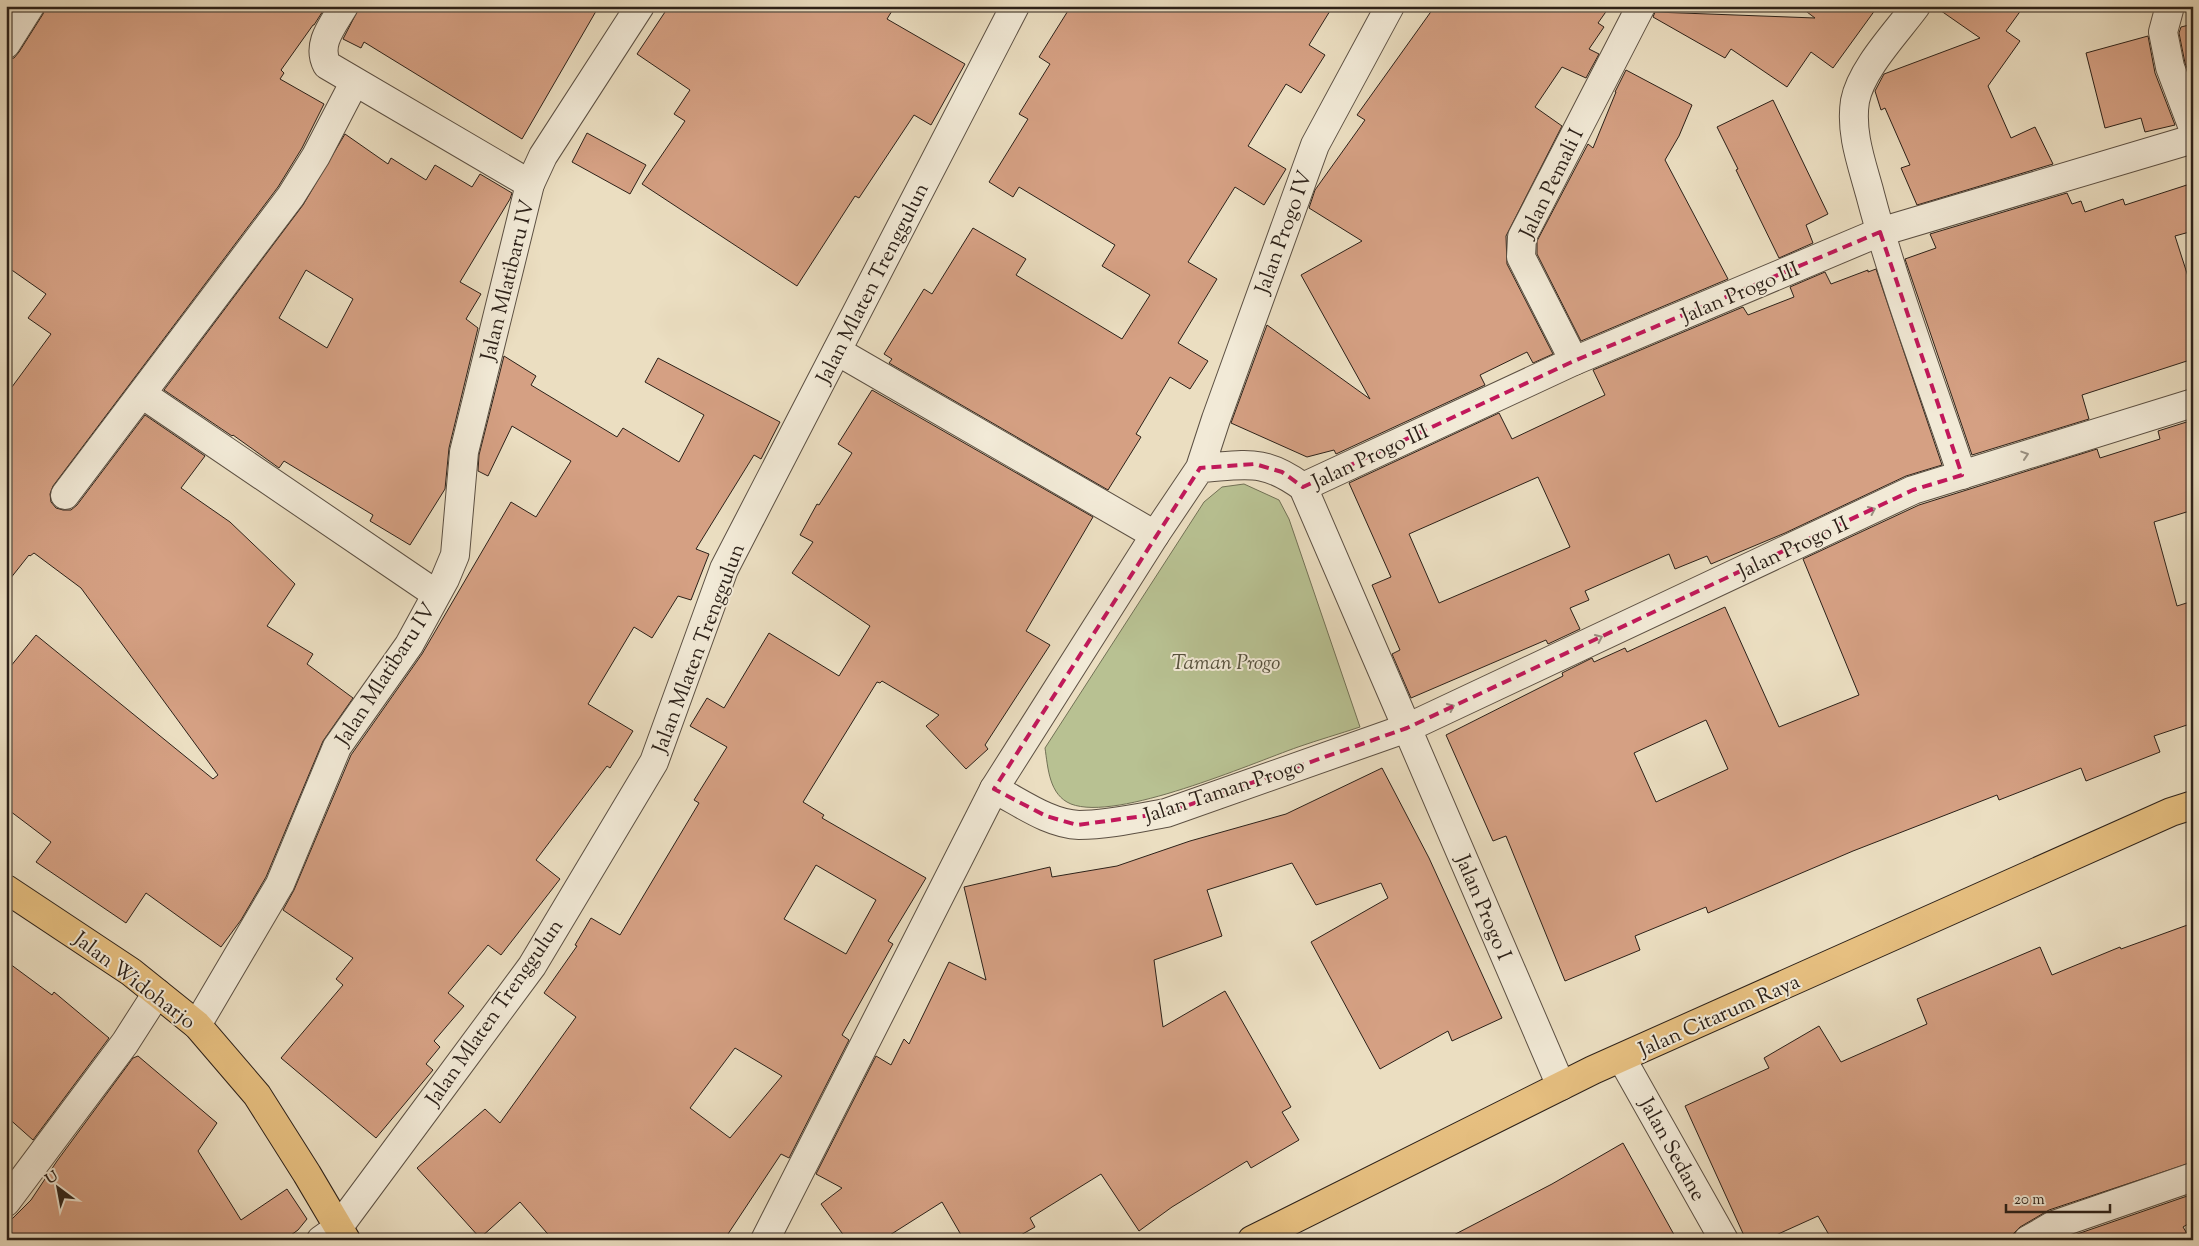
<svg xmlns="http://www.w3.org/2000/svg" width="2199" height="1246" font-family="'Sorts Mill Goudy',serif">
	<rect width="100%" height="100%" fill="#ebdec1"/>
	<filter id="stains"><feTurbulence type="fractalNoise" baseFrequency=".004" numOctaves="4"/><feColorMatrix values="0 0 0 0 .2 0 0 0 0 .09 0 0 0 0 .02 0 0 0 .5 -.17"/></filter>
	<radialGradient id="worn" r=".72"><stop offset=".6" stop-color="#630" stop-opacity="0"/><stop offset="1" stop-color="#630" stop-opacity=".3"/></radialGradient>
	<path fill="#b8c192" stroke="#727156" d="M1244,484L1279,500L1289,519L1360,727C1339,734 1318,740 1298,747C1250,764 1117,822 1071,804C1049,795 1048,768 1045,748L1204,502L1222,487Z"/>
	<g fill="#d5a083" stroke="#2c2119" fill-rule="evenodd">
		<path d="M46,6H326L314,25H313L281,70L284,73L280,79L324,104L302,148L278,187L53,486L50,494L51,502L56,508L63,510H71L77,505L145,415L205,456L181,488L230,522L295,584L267,626L313,654L307,664L353,698L323,741L266,877L241,920L221,947L146,893L126,923L36,862L51,842L6,808V672L36,635L213,779L218,775L81,588L34,553L30,556L29,555L6,584V395L51,334L28,318L46,294L6,266V59L14,58L19,52L43,14Z"/>
		<path d="M360,6H599L522,139L364,42L361,48L343,39Z"/>
		<path d="M669,6H895L887,19L965,64L931,125L914,115L859,198L855,196L797,286L642,184L685,121L674,114L690,90L637,54Z"/>
		<path d="M1071,6H1333L1309,45L1325,55L1301,93L1286,84L1248,146L1286,169L1264,205L1235,187L1188,262L1217,279L1178,343L1208,361L1190,389L1170,377L1136,434L1141,437L1108,490L889,363L892,359L884,354L924,289L932,294L973,228L1026,259L1016,275L1122,339L1150,295L1102,266L1115,245L1019,187L1013,197L989,182L1028,119L1019,114L1050,64L1039,57Z"/>
		<path d="M1435,6H1610L1598,23L1604,27L1589,49L1599,54L1586,78L1562,67L1535,107L1562,126L1506,236L1507,264L1553,354L1533,363L1527,352L1480,375L1485,385L1336,454L1334,450L1307,457L1231,423L1267,325L1370,399L1301,275L1362,241L1309,208L1315,190L1365,120L1357,115Z"/>
		<path d="M1799,6H1878L1833,68L1811,52L1787,87L1731,49L1725,58L1653,17L1655,12L1815,18Z"/>
		<path d="M1934,6H2024L2006,31L2020,41L1988,86L2011,138L2035,127L2053,164L1917,205L1901,168L1910,165L1885,108L1881,110L1875,91L1884,74L1980,38Z"/>
		<path d="M2193,24V83L2185,63L2179,33L2181,27Z"/>
		<path d="M2148,36L2155,73L2175,125L2145,132L2141,118L2105,128L2086,53Z"/>
		<path d="M1626,70L1692,105L1679,136L1665,160L1728,279L1581,341L1537,254V241L1588,144L1593,148L1616,92H1615Z"/>
		<path d="M1773,100L1828,214L1806,225L1813,243L1779,258L1736,170L1738,169L1717,127Z"/>
		<path d="M587,133L646,165L630,194L572,162Z"/>
		<path d="M345,134L388,164L391,158L426,180L435,165L472,187L480,174L512,193L510,199L460,282L481,294L466,319L478,328L449,448L445,489L410,545L370,521L373,515L284,461L279,468L233,435L232,436L164,390L303,205ZM306,270L353,299L327,348L279,318Z"/>
		<path d="M2193,183V231L2175,236L2193,292V359L2082,395L2089,419L1972,455L1905,259L1936,248L1930,234L2067,193L2072,204L2081,201L2085,212L2123,199L2125,205Z"/>
		<path d="M1876,269L1942,465L1906,476L1785,533L1711,564L1707,556L1675,569L1669,554L1585,591L1589,600L1570,608L1580,629L1548,644L1546,640L1411,698L1392,654L1400,650L1372,585L1391,577L1349,483L1499,413L1512,439L1605,395L1593,370L1743,307L1748,315L1794,297L1790,287L1825,272L1831,284L1868,270V272ZM1538,477L1570,547L1439,603L1409,534Z"/>
		<path d="M504,356L536,376L531,385L617,437L623,428L679,462L704,415L645,382L658,358L780,422L761,459L754,455L696,549L709,554L691,600L678,596L652,638L634,627L588,704L633,731L610,768L607,766L536,860L560,879L501,955L488,945L448,993L464,1006L434,1041L440,1047L426,1064L433,1070L376,1138L281,1058L343,985L336,979L353,958L283,910L294,890L351,755L422,654L511,502L536,517L571,461L512,426L488,476L478,471L479,455Z"/>
		<path d="M872,390L1093,517L1026,631L1050,645L985,745L988,749L966,769L926,726L939,715L882,681L880,683L877,682L803,802L824,815L822,818L926,878L888,941L893,944L842,1035L849,1040L789,1158L781,1154L724,1240H553L520,1202L480,1238L417,1168L485,1109L500,1123L576,1017L544,993L577,946L575,945L591,918L620,935L699,803L694,800L727,747L690,726L707,698L724,708L769,633L839,676L870,626L792,573L813,542L800,535L817,504L819,505L852,453L838,444ZM816,865L876,900L846,954L784,919ZM735,1048L782,1076L730,1138L690,1108Z"/>
		<path d="M2193,420V510L2154,522L2177,606L2193,601V723L2154,736L2160,752L2086,781L2081,768L1999,800L1997,795L1853,851L1708,913L1706,907L1635,936L1640,950L1565,981L1506,836L1493,841L1446,735L1563,676L1562,673L1592,658L1594,662L1625,648L1627,652L1725,607L1779,727L1859,695L1803,559L1919,505L2097,449L2100,458L2160,439L2158,431ZM1706,720L1728,769L1656,802L1634,753Z"/>
		<path d="M1382,768L1429,858L1502,1018L1452,1041L1448,1031L1380,1069L1311,942L1388,898L1381,883L1316,905L1292,863L1207,890L1222,936L1154,960L1163,1027L1225,991L1291,1107L1282,1112L1299,1140L1251,1168L1247,1161L1172,1207L1139,1231L1101,1174L1030,1218L1035,1227L1012,1240H964L942,1202L882,1240H847L821,1204L842,1188L816,1174L876,1056L891,1065L904,1039L909,1044L949,962L986,980L964,887L1050,867L1052,877L1117,866L1190,841L1286,814Z"/>
		<path d="M2193,923V1162L2049,1210L2020,1227L2014,1233L2012,1240H1832L1818,1216L1765,1240H1746L1685,1106L1769,1068L1764,1058L1819,1026L1841,1062L1927,1024L1917,999L2040,947L2052,975L2120,947L2121,949Z"/>
		<path d="M6,961L52,995L54,992L109,1038L33,1140L6,1116Z"/>
		<path d="M138,1056L217,1123L198,1151L241,1220L287,1189L307,1219L298,1230L284,1240H6V1225L31,1200L57,1161L133,1058Z"/>
		<path d="M1623,1143L1677,1240H1444L1552,1184Z"/>
		<path d="M2193,1194V1221L2183,1227L2191,1240H2060Z"/>
	</g>
	<g fill="none" stroke-linecap="round" stroke-linejoin="round">
		<g stroke="#5c5043" stroke-width="30">
			<g id="minor">
				<path d="M344,6C333,25 316,44 327,65L530,184"/>
				<path d="M1916,6C1897,32 1861,69 1855,101C1850,133 1862,164 1870,194C1895,289 1931,382 1962,475"/>
				<path d="M2170,6L2163,32L2170,67L2193,128"/>
				<path d="M6,44L30,6"/>
				<path d="M837,351L1155,535"/>
				<path d="M1574,361L1521,257L1522,237L1641,6"/>
				<path d="M142,394L436,594"/>
				<path d="M1200,468C1247,465 1263,458 1303,487L1407,728L1166,813C1138,818 1108,825 1079,825C1049,824 1020,802 994,789L1155,535L1200,468L1216,419L1315,145L1390,6"/>
				<path d="M1303,487L1574,361L1880,232L2193,139"/>
				<path d="M65,495L291,196L316,156L354,83"/>
				<path d="M197,1025L280,884L337,747L409,645L445,579L455,555L464,452L530,184L543,156L640,6"/>
				<path d="M1622,1059L1724,1240"/>
				<path d="M1561,1086L1407,728L1913,490L2193,403"/>
				<path d="M6,1202L125,1043L157,993"/>
				<path d="M321,1240L338,1228L532,966L654,762L724,569L1015,6"/>
				<path d="M765,1240L994,789"/>
				<path d="M2028,1240L2054,1225L2193,1177"/>
			</g>
		</g>
		<g stroke="#2c2119" stroke-width="30">
			<path id="major" d="M1252,1240L1593,1070L2171,812L2193,805"/>
		</g>
		<g stroke="#2c2119" stroke-width="30">
			<path id="highway" d="M6,889L131,972L197,1025L257,1095L307,1174L346,1240"/>
		</g>
		<use href="#minor" stroke="#f2ead7" stroke-width="28"/>
		<use href="#major" stroke="#e6bf80" stroke-width="28"/>
		<use href="#highway" stroke="#e6bf80" stroke-width="28"/>
	</g>
	<defs><path id="oneway-chevron" d="M-2-3.5L2.5 0L-2 3.5" fill="none" stroke-width="1.6" stroke-linecap="round" stroke-linejoin="round" transform="scale(1.25)"/></defs>
	<g stroke="#999082">
		<use href="#oneway-chevron" transform="translate(2025 455) rotate(-18)"/>
		<use href="#oneway-chevron" transform="translate(1872 510) rotate(-25)"/>
		<use href="#oneway-chevron" transform="translate(1599 638) rotate(-25)"/>
		<use href="#oneway-chevron" transform="translate(1451 707) rotate(-25)"/>
	</g>
	<path fill="none" stroke="#c2185b" stroke-width="4" stroke-dasharray="10 6" stroke-linejoin="round" d="M1880,232L1962,475L1913,490L1407,728L1166,813L1077,825L1046,816L994,789L1200,468L1255,464L1282,472L1303,487L1574,361Z"/>
	<g text-anchor="middle" stroke-width="4" stroke-linejoin="round" paint-order="stroke">
		<g font-size="21" fill="#2c2119" stroke="#f2ead7">
			<text transform="translate(1551 183) rotate(-64)" y="7">Jalan Pemali I</text>
			<text transform="translate(1283 232) rotate(-70)" y="7">Jalan Progo IV</text>
			<text transform="translate(507 280) rotate(-76)" y="7">Jalan Mlatibaru IV</text>
			<text transform="translate(872 283) rotate(-63)" y="7">Jalan Mlaten Trenggulun</text>
			<text transform="translate(1740 292) rotate(-23)" y="7">Jalan Progo III</text>
			<text transform="translate(1370 456) rotate(-25)" y="7">Jalan Progo III</text>
			<text transform="translate(1793 547) rotate(-25)" y="7">Jalan Progo II</text>
			<text transform="translate(698 648) rotate(-69)" y="7">Jalan Mlaten Trenggulun</text>
			<text transform="translate(385 674) rotate(-57)" y="7">Jalan Mlatibaru IV</text>
			<text transform="translate(1224 790) rotate(-18)" y="7">Jalan Taman Progo</text>
			<text transform="translate(1484 907) rotate(67)" y="7">Jalan Progo I</text>
			<text transform="translate(135 980) rotate(37)" y="7">Jalan Widoharjo</text>
			<text transform="translate(494 1012) rotate(-55)" y="7">Jalan Mlaten Trenggulun</text>
			<text transform="translate(1719 1015) rotate(-24)" y="7">Jalan Citarum Raya</text>
			<text transform="translate(1673 1149) rotate(61)" y="7">Jalan Sedane</text>
		</g>
		<g font-size="21" font-style="italic" fill="#56513d" stroke="#f2ead7">
			<text x="1226" y="669">Taman Progo</text>
		</g>
	</g>
	<rect width="2199" height="1246" fill="none" stroke="#ebdec1" stroke-width="25"/>
	<rect x="8" y="8" width="2184" height="1231" fill="none" stroke="#2c2119" stroke-width="2.5"/>
	<rect x="12" y="12" width="2174" height="1221" fill="none" stroke="#2c2119"/>
	<g transform="translate(58 1188) rotate(328)" stroke="#f2ead7" stroke-width="4" paint-order="stroke">
	<path d="M0-4L9 19L0 12L-9 19Z" fill="#2c2119"/>
	<text y="-8" font-size="14" font-weight="bold" text-anchor="middle" fill="#2c2119">U</text>
	</g>
	<path d="M2006 1204v8h104v-8" fill="none" stroke="#2c2119" stroke-width="2.5"/>
	<text x="2014" y="1204" font-size="15" fill="#2c2119" stroke="#f2ead7" stroke-width="4" paint-order="stroke">20 m</text>
	<rect width="100%" height="100%" filter="url(#stains)"/>
	<rect width="100%" height="100%" fill="url(#worn)"/>
</svg>
